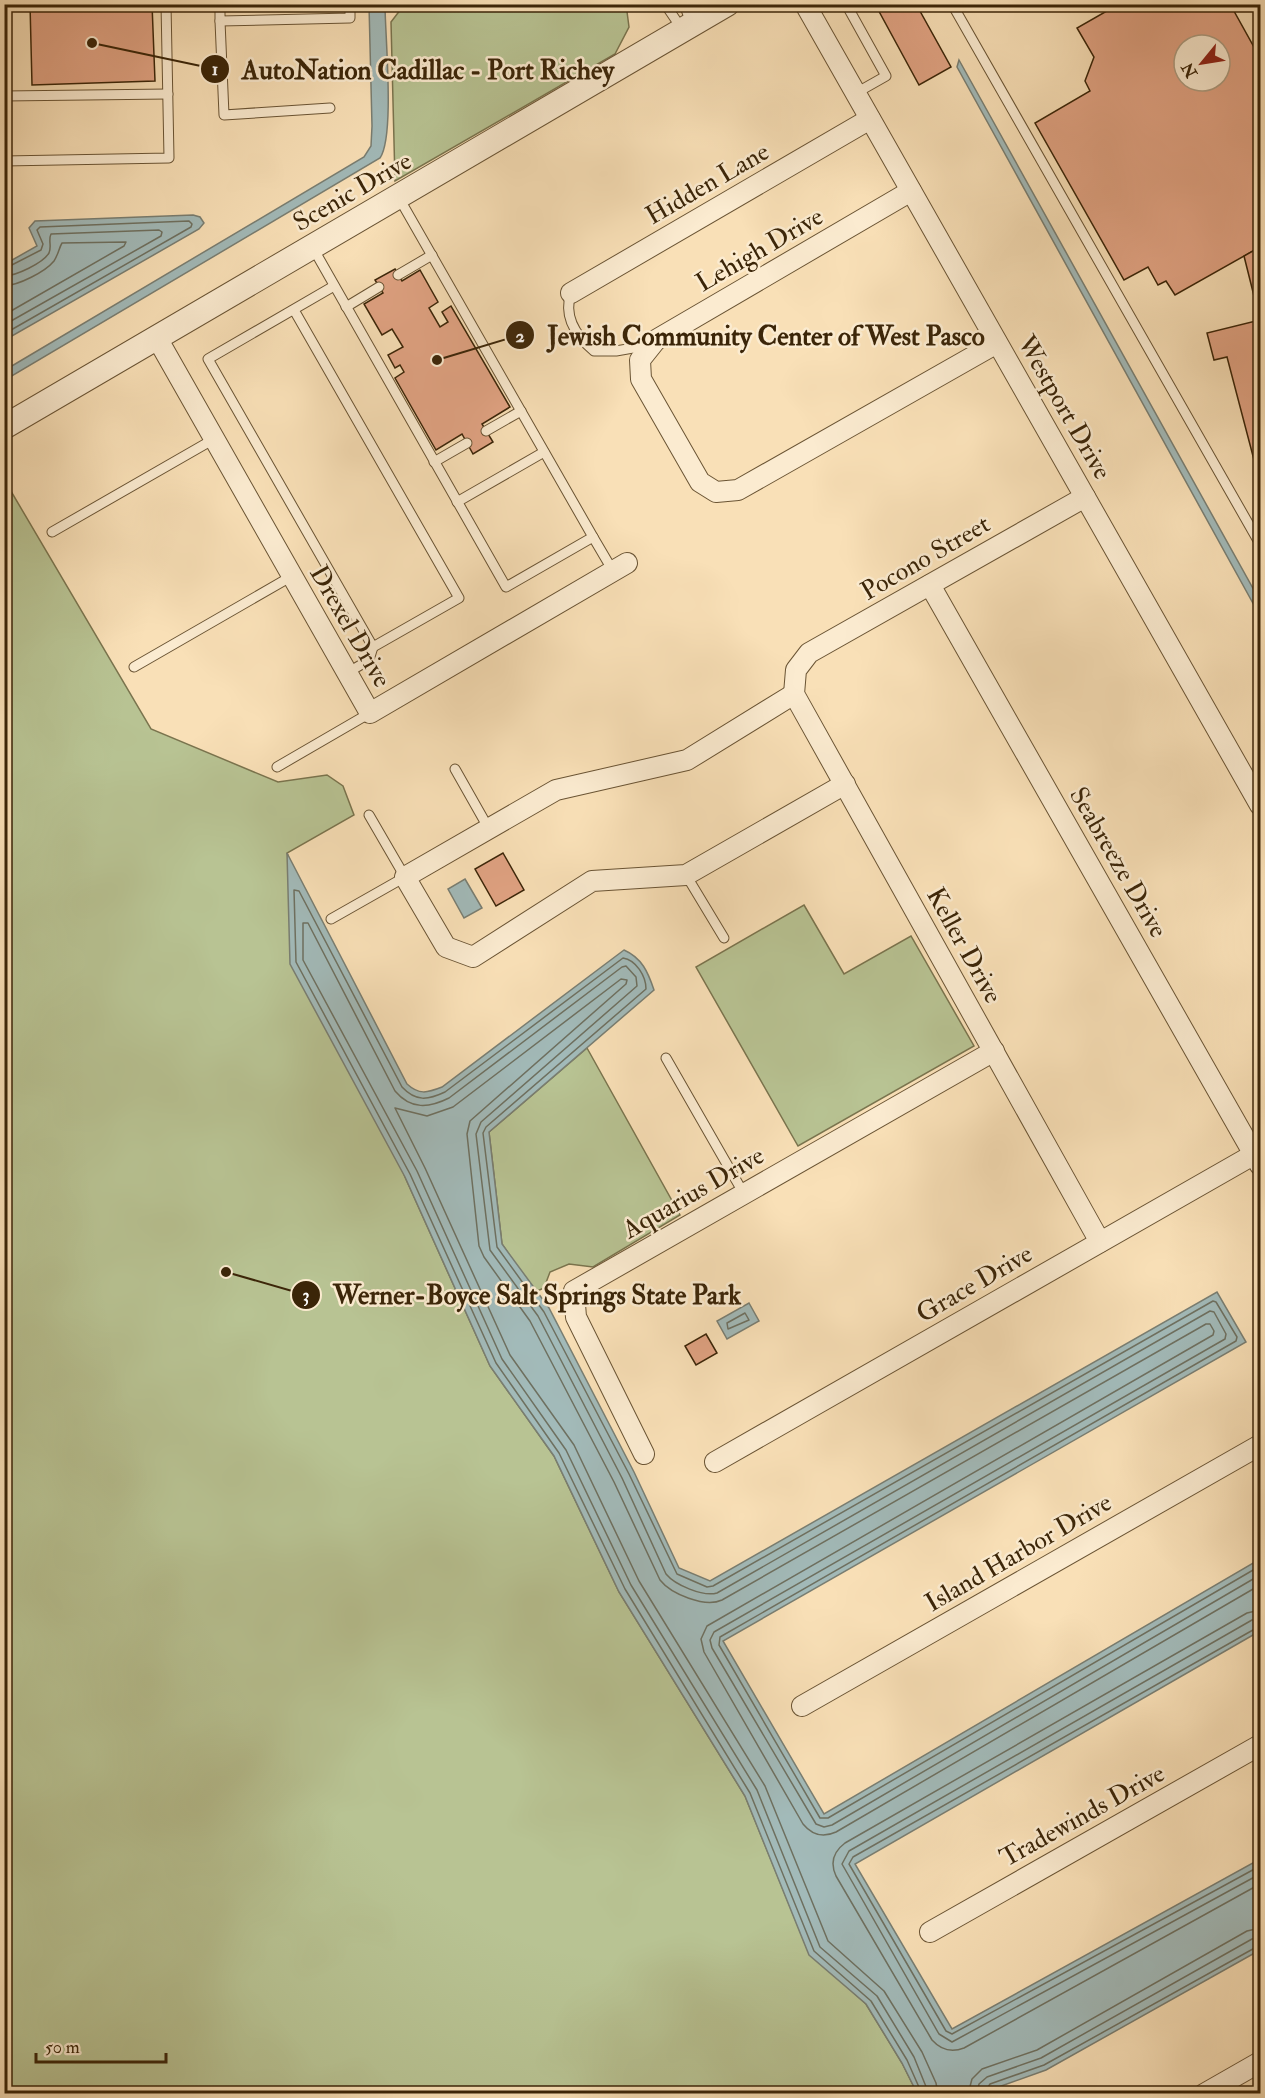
<svg xmlns="http://www.w3.org/2000/svg" width="1265" height="2098" font-family="'IM FELL Double Pica',serif">
	<rect width="100%" height="100%" fill="#f9e0b7"/>
	<filter id="stains"><feTurbulence type="fractalNoise" baseFrequency=".00333" numOctaves="4"/><feColorMatrix values="0 0 0 0 .2 0 0 0 0 .09 0 0 0 0 .02 0 0 0 .5 -.17"/></filter>
	<radialGradient id="worn" r=".72"><stop offset=".6" stop-color="#630" stop-opacity="0"/><stop offset="1" stop-color="#630" stop-opacity=".3"/></radialGradient>
	<g fill="#b8c393" stroke="#7a744e" stroke-width="1.5">
		<path d="M626,4L629,27L615,54L395,181L391,22L404,5Z"/>
		<path d="M5,481L151,729L278,782L327,775L343,786L354,815L287,853L405,1177L490,1366L554,1456L619,1592L745,1796L808,1951L866,2004L902,2063L917,2093H5Z"/>
		<path d="M804,905L844,974L911,936L974,1046L798,1146L696,967Z"/>
		<path d="M587,1048L680,1215L593,1267L569,1264L550,1272L544,1288L535,1292L502,1244L489,1132Z"/>
	</g>
	<g fill="#a2bab9" stroke="#797e72" stroke-width="1.5">
		<path d="M369,5H385C385,35 395,136 380,158L5,380V370L364,157L371,146L372,126Z"/>
		<path d="M959,60L1260,601V616L957,67Z"/>
		<path d="M193,215L200,217L204,223L199,229L5,340V264L37,246L29,228L35,221Z"/>
		<path d="M287,853L407,1084C419,1095 427,1093 442,1087L624,950C642,958 648,972 654,990L489,1132L502,1244L549,1308L634,1472L679,1568L710,1581L1217,1292L1246,1342L723,1641L824,1814L1260,1559V1631L855,1864L952,2029L1260,1859V1950L1046,2070L993,2089L988,2093H917L902,2063L866,2004L809,1955L745,1796L619,1592L554,1456L490,1366L405,1177L290,964Z"/>
		<path d="M465,879L482,908L464,918L448,889Z"/>
		<path d="M749,1303L759,1321L727,1339L717,1321Z"/>
	</g>
	<g fill="none" stroke-linecap="round" stroke-linejoin="round">
		<g stroke="#6e7060" stroke-width="1.5">
			<path d="M4,269L41,250L43,244L37,230L40,227L189,221L192,224L191,227L4,334"/>
			<path d="M4,276C16,276 43,263 49,253C52,246 48,240 51,234L159,230L162,232L161,236L4,325"/>
			<path d="M4,286C19,285 45,272 54,261C58,255 59,248 62,243L126,242L124,246L4,315"/>
			<path d="M745,1313L749,1320L728,1329L727,1323Z"/>
			<path d="M1260,1610L1247,1613L845,1843C833,1852 830,1863 836,1876L932,2040C941,2050 951,2053 964,2048L1260,1884"/>
			<path d="M1260,1619L1252,1620L849,1851L842,1864L939,2034L952,2042L1260,1874"/>
			<path d="M1260,1626L853,1857L849,1864L946,2031L952,2034L1260,1866"/>
			<path d="M922,2094L907,2060L871,2001L814,1951L750,1793L625,1589L559,1453L496,1363L410,1174L296,962L294,890L299,891L402,1087C416,1102 428,1100 445,1092L623,958C636,960 646,976 646,989L486,1127L483,1133L497,1247L544,1312L629,1474L677,1574L707,1587L713,1586L1213,1301L1216,1302L1237,1337L1236,1341L720,1637L719,1645L820,1818H828L1260,1566"/>
			<path d="M929,2094L914,2057L877,1996L820,1947L757,1790L631,1585L566,1450L502,1359L417,1171L303,960V923H308L395,1091C411,1110 429,1108 449,1098L622,967L626,966L636,977L637,986L481,1122L476,1134L490,1250L538,1316L622,1478L666,1574C675,1585 703,1597 717,1593L1210,1311L1214,1312L1226,1334L1225,1339L714,1632L710,1640L712,1648L816,1824L824,1827L832,1825L1260,1575"/>
			<path d="M938,2094L936,2083L922,2052L884,1991L828,1941L765,1786L639,1581L574,1445L510,1355L425,1168L395,1108L427,1116L453,1107L621,979L627,980L626,984L470,1121L467,1134L479,1246L484,1257L530,1321L614,1482L660,1580C671,1594 705,1608 722,1600L1206,1324H1210L1214,1331L1213,1335L707,1626L701,1639L704,1652L803,1824C812,1835 823,1838 836,1832L1260,1585"/>
			<path d="M968,2094L972,2079L982,2069L1037,2050L1247,1931L1260,1928"/>
			<path d="M977,2094L979,2084L987,2077L1041,2058L1252,1939L1260,1937"/>
			<path d="M984,2094L990,2084L1044,2065L1260,1945"/>
		</g>
	</g>
	<g fill="#e1a383" stroke="#3b2508" stroke-width="1.5" fill-rule="evenodd">
		<path d="M30,4H152L155,81L32,85Z"/>
		<path d="M875,4H916L951,67L919,85Z"/>
		<path d="M1119,4H1230L1260,58V247L1175,295L1166,281L1158,285L1148,267L1124,280L1035,123L1090,91L1085,81L1094,57L1077,28ZM1184,45H1220V81H1184Z"/>
		<path d="M1260,247V479H1259L1227,357L1214,360L1207,333L1260,320L1244,256Z"/>
		<path d="M395,269L402,281L420,270L438,302L429,308L440,327L448,322L442,312L451,306L510,407L482,424L493,442L473,454L462,434L436,450L395,378L404,372L400,365L395,368L388,355L403,347L392,329L382,335L364,304L383,293L375,280Z"/>
		<path d="M503,853L524,890L496,906L475,869Z"/>
		<path d="M706,1334L717,1353L696,1365L685,1346Z"/>
	</g>
	<g fill="none" stroke-linecap="round" stroke-linejoin="round">
		<g stroke="#6a5434" stroke-width="11">
			<g id="service">
				<path d="M220,4V21L350,18V4"/>
				<path d="M665,4L682,29"/>
				<path d="M684,4L691,23"/>
				<path d="M846,4L886,76L856,93"/>
				<path d="M952,4L1260,544"/>
				<path d="M1257,4L1260,11"/>
				<path d="M220,21L224,115L330,108"/>
				<path d="M4,96L168,94"/>
				<path d="M4,161L169,158L166,4"/>
				<path d="M313,248L506,587L593,537L399,198"/>
				<path d="M398,275L432,255"/>
				<path d="M571,293C563,317 576,336 594,351H616L650,345"/>
				<path d="M346,307L379,287"/>
				<path d="M294,310L459,598L373,647L208,359L334,286"/>
				<path d="M486,431L521,411"/>
				<path d="M434,462L467,443"/>
				<path d="M457,502L544,452"/>
				<path d="M52,532L214,439"/>
				<path d="M593,537L613,571"/>
				<path d="M134,667L292,576"/>
				<path d="M347,673L369,660L373,647"/>
				<path d="M277,767L370,713"/>
				<path d="M455,769L489,829"/>
				<path d="M686,875L724,938"/>
				<path d="M331,919L405,877L369,815"/>
				<path d="M666,1058L744,1194"/>
			</g>
		</g>
		<g stroke="#6a5434" stroke-width="22">
			<g id="minor">
				<path d="M805,4L1260,805"/>
				<path d="M911,191L656,340L640,360L641,379L700,482L716,492L738,490L997,343"/>
				<path d="M571,293L870,119"/>
				<path d="M157,338L370,713L627,563"/>
				<path d="M1085,497L809,653L796,670L794,694L1100,1242"/>
				<path d="M930,585L1260,1165"/>
				<path d="M794,694L687,760L556,790L405,877L446,947L473,957L592,881L686,875L845,784"/>
				<path d="M644,1454L576,1317L574,1291L994,1051"/>
				<path d="M715,1462L1260,1151"/>
				<path d="M802,1706L1260,1445"/>
				<path d="M930,1932L1260,1745"/>
				<path d="M1204,2094L1260,2062"/>
			</g>
		</g>
		<g stroke="#6a5434" stroke-width="26">
			<path id="tertiary" d="M4,427L727,4"/>
		</g>
		<use href="#service" stroke="#fbebd0" stroke-width="9"/>
		<use href="#minor" stroke="#fbebd0" stroke-width="20"/>
		<use href="#tertiary" stroke="#fbebd0" stroke-width="24"/>
	</g>
	<g text-anchor="middle" stroke-width="5" stroke-linejoin="round" paint-order="stroke">
		<g font-size="26" fill="#3b2508" stroke="#fbebd0">
			<text transform="translate(707 183) rotate(-30)" y="9">Hidden Lane</text>
			<text transform="translate(352 191) rotate(-30)" y="9">Scenic Drive</text>
			<text transform="translate(759 249) rotate(-30)" y="9">Lehigh Drive</text>
			<text transform="translate(1065 407) rotate(60)" y="9">Westport Drive</text>
			<text transform="translate(925 557) rotate(-30)" y="9">Pocono Street</text>
			<text transform="translate(351 626) rotate(60)" y="9">Drexel Drive</text>
			<text transform="translate(1119 862) rotate(60)" y="9">Seabreeze Drive</text>
			<text transform="translate(965 945) rotate(61)" y="9">Keller Drive</text>
			<text transform="translate(693 1192) rotate(-30)" y="9">Aquarius Drive</text>
			<text transform="translate(974 1283) rotate(-30)" y="9">Grace Drive</text>
			<text transform="translate(1018 1552) rotate(-30)" y="9">Island Harbor Drive</text>
			<text transform="translate(1082 1815) rotate(-29)" y="9">Tradewinds Drive</text>
		</g>
	</g>
	<path fill="none" stroke="#3b2508" stroke-width="2" d="M92 43L215 69M437 360L520 335M226 1272L306 1295"/>
	<g fill="#3b2508" stroke="#fbebd0" stroke-width="2">
		<circle cx="92" cy="43" r="6"/>
		<circle cx="437" cy="360" r="6"/>
		<circle cx="226" cy="1272" r="6"/>
		<circle cx="215" cy="69" r="15"/>
		<circle cx="520" cy="335" r="15"/>
		<circle cx="306" cy="1295" r="15"/>
	</g>
	<g font-size="18" text-anchor="middle" font-weight="bold" fill="#fff">
		<text x="215" y="75">1</text>
		<text x="520" y="342">2</text>
		<text x="306" y="1301">3</text>
	</g>
	<g font-size="27" text-anchor="middle" font-weight="bold" fill="#3b2508" stroke="#fbebd0" stroke-width="5" stroke-linejoin="round" paint-order="stroke">
		<text x="428" y="79">AutoNation Cadillac - Port Richey</text>
		<text x="766" y="345">Jewish Community Center of West Pasco</text>
		<text x="537" y="1304">Werner-Boyce Salt Springs State Park</text>
	</g>
	<rect width="1265" height="2098" fill="none" stroke="#f9e0b7" stroke-width="24"/>
	<rect x="6" y="6" width="1253" height="2086" fill="none" stroke="#3b2508" stroke-width="3"/>
	<rect x="12" y="12" width="1241" height="2074" fill="none" stroke="#3b2508" stroke-width="1.5"/>
	<g transform="translate(1202 63) rotate(240)"><circle r="28" fill="#fbebd0" stroke="#ae9c80" stroke-width="1.5"/>
	<path d="M0-4.5L10 22L0 15L-10 22Z" fill="#8f2418"/>
	<text y="-9" font-size="16" font-weight="bold" text-anchor="middle" fill="#3b2508">N</text>
	</g>
	<path d="M36 2053v9h130v-9" fill="none" stroke="#3b2508" stroke-width="3"/>
	<text x="45" y="2053" font-size="18" fill="#3b2508" stroke="#fbebd0" stroke-width="4.5" paint-order="stroke">50 m</text>
	<rect width="100%" height="100%" filter="url(#stains)"/>
	<rect width="100%" height="100%" fill="url(#worn)"/>
</svg>
